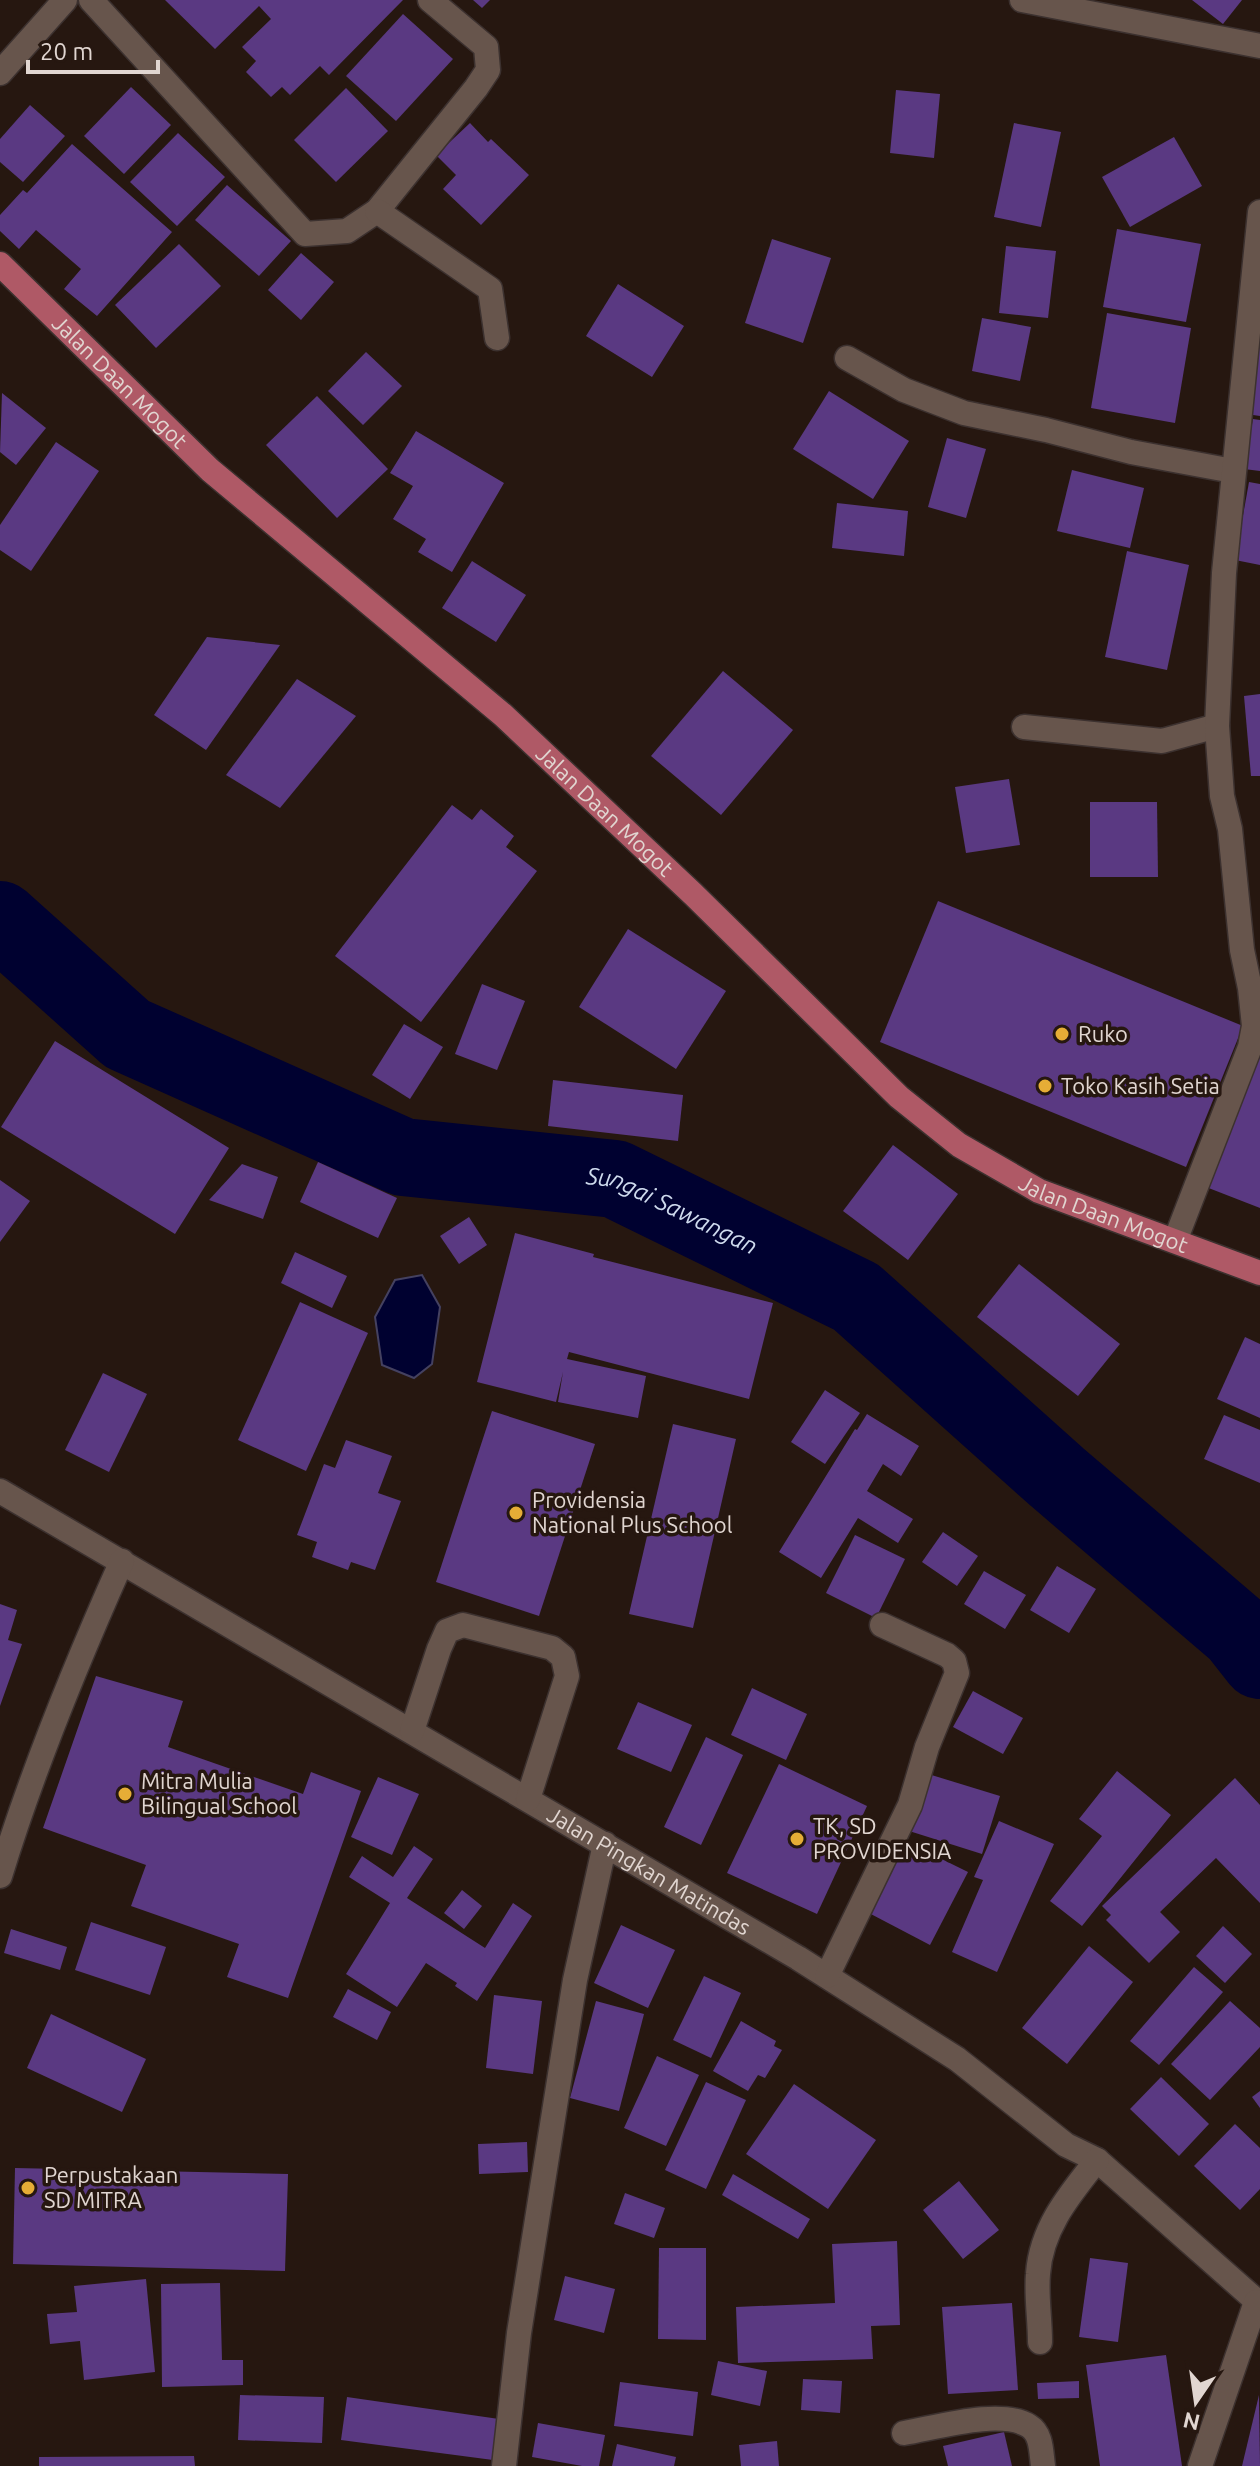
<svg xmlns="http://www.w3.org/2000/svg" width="1260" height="2466" font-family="Ubuntu,sans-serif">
	<rect width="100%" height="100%" fill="#261710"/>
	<path fill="#000130" stroke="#444160" stroke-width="2" d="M422,1275L440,1307L432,1364L414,1378L382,1365L375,1317L395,1280Z"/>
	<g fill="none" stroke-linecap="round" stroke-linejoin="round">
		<path stroke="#000130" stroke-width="78" id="s1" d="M0,920L127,1034L403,1157L615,1179L856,1297L1057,1477L1238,1632L1260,1660"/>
	</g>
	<g fill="#5a3982">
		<path d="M165,0H403L329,75L320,66L290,95L282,87L271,97L246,72L256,61L242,47L271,19L259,6L215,49Z"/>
		<path d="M473,0H490L482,8Z"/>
		<path d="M1192,0H1242L1223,24Z"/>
		<path d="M403,14L453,59L396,121L346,76Z"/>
		<path d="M131,87L171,125L124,174L84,136Z"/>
		<path d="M346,88L388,131L336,182L294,140Z"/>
		<path d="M896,90L940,94L934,158L890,153Z"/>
		<path d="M30,105L65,136L23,182L0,162V139Z"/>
		<path d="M470,123L488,142L491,139L529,175L481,225L443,189L456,175L436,155Z"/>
		<path d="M1014,123L1061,132L1041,227L994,217Z"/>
		<path d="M178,133L225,177L177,226L130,182Z"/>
		<path d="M1174,137L1202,186L1130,227L1102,177Z"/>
		<path d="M72,144L172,232L97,316L64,289L81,269L36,230L19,249L0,231V215L23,190L27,193Z"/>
		<path d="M227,185L291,241L259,276L195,220Z"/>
		<path d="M1117,229L1201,244L1186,322L1103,307Z"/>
		<path d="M772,239L831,258L803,343L745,323Z"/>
		<path d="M179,244L221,286L156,348L115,305Z"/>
		<path d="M1006,246L1056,251L1048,318L999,313Z"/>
		<path d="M301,253L334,282L301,320L268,290Z"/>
		<path d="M618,284L684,326L652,377L586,336Z"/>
		<path d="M1107,313L1191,328L1175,423L1091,408Z"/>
		<path d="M982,318L1031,327L1020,381L972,371Z"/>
		<path d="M1260,323V416L1246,414Z"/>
		<path d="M366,352L402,386L363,425L328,391Z"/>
		<path d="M829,391L909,441L873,499L793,449Z"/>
		<path d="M2,393L46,428L16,465L0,452Z"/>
		<path d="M317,396L388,469L337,518L266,445Z"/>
		<path d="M1253,419L1260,420V471L1244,469Z"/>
		<path d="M416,431L504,483L452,572L418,552L426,539L393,519L413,486L390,473Z"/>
		<path d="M947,438L986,449L966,518L928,507Z"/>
		<path d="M56,442L99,471L31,571L0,550V525Z"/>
		<path d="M1072,470L1144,488L1130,548L1057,531Z"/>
		<path d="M1249,482L1260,484V565L1235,560Z"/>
		<path d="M837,503L908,511L904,556L832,548Z"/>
		<path d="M1127,551L1189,565L1167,670L1105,657Z"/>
		<path d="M472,561L526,595L496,642L442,608Z"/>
		<path d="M207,637L280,645L206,750L154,715Z"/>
		<path d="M723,671L793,730L721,815L651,756Z"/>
		<path d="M297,679L356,716L280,808L226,775Z"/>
		<path d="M1260,694V776H1251L1244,696Z"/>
		<path d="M1009,779L1020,845L966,853L955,787Z"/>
		<path d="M1090,802H1157L1158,877H1090Z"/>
		<path d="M452,805L472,820L481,809L514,836L506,847L537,871L421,1022L335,956Z"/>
		<path d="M938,901L1243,1026L1186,1167L880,1042Z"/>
		<path d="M628,929L726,991L676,1069L579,1007Z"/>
		<path d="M482,984L525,1001L497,1070L455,1054Z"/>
		<path d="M404,1024L443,1047L410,1099L372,1075Z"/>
		<path d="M55,1041L229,1148L175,1234L1,1127Z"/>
		<path d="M1260,1046V1208L1206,1187Z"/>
		<path d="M553,1080L683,1095L678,1141L548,1126Z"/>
		<path d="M893,1145L958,1194L908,1260L843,1211Z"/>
		<path d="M318,1162L397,1198L378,1238L300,1202Z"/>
		<path d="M242,1164L278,1177L263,1219L209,1200Z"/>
		<path d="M0,1180L30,1201L0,1242Z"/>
		<path d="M469,1217L487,1245L459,1264L440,1236Z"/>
		<path d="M515,1233L594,1254L593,1257L773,1303L749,1399L569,1352L567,1359L646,1376L638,1418L558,1402L563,1372L556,1402L477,1382Z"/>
		<path d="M295,1252L347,1276L332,1308L281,1283Z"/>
		<path d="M1019,1264L1120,1344L1078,1396L977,1317Z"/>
		<path d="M300,1302L368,1333L306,1471L238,1440Z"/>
		<path d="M1245,1337L1260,1344V1418L1217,1399Z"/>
		<path d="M103,1373L147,1394L109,1472L65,1450Z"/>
		<path d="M825,1390L860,1413L825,1464L791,1442Z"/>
		<path d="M492,1411L595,1444L539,1616L436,1582Z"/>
		<path d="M867,1414L919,1446L901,1476L883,1464L867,1491L913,1519L898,1543L858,1518L821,1578L779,1552L855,1429L857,1430Z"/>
		<path d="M1224,1415L1260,1430V1483L1204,1459Z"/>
		<path d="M673,1424L736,1439L693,1628L629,1614Z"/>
		<path d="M346,1440L392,1456L378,1493L401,1501L375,1570L351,1562L348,1570L312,1557L317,1542L297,1535L324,1464L335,1468Z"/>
		<path d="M943,1532L978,1556L957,1586L922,1562Z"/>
		<path d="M855,1535L905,1559L876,1618L826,1593Z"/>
		<path d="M1057,1566L1096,1589L1069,1633L1030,1610Z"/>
		<path d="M984,1571L1026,1595L1005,1629L964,1604Z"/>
		<path d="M0,1604L17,1610L8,1640L22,1644L0,1706Z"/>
		<path d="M96,1676L183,1701L168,1747L303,1794L311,1772L361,1791L288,1998L227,1977L239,1944L131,1906L146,1865L43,1828Z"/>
		<path d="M752,1688L807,1714L786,1760L731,1735Z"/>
		<path d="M973,1691L1023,1718L1003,1754L953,1727Z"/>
		<path d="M638,1702L692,1725L671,1772L617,1749Z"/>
		<path d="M706,1737L743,1755L701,1845L664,1827Z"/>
		<path d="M779,1764L867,1806L817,1914L727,1873Z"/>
		<path d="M1117,1771L1171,1815L1082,1926L1050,1901L1102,1836L1079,1819Z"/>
		<path d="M925,1773L1000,1796L982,1854L906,1830Z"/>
		<path d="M378,1777L419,1794L392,1855L351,1837Z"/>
		<path d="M1235,1778L1260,1805V1903L1216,1858L1160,1912L1180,1932L1149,1963L1106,1920L1111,1915L1102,1906Z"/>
		<path d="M999,1821L1054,1844L997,1972L952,1952L983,1880L974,1877Z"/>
		<path d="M903,1840L968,1872L930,1945L867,1912Z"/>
		<path d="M414,1846L433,1859L407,1898L485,1948L513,1903L532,1916L477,2001L455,1986L457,1983L426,1963L397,2007L346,1974L390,1903L349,1877L362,1856L393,1877Z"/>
		<path d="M462,1890L482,1906L464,1929L444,1913Z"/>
		<path d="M91,1922L166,1947L150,1995L75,1970Z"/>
		<path d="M621,1925L675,1950L648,2008L594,1983Z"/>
		<path d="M1223,1926L1252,1954L1225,1983L1196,1956Z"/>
		<path d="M11,1929L67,1947L60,1970L4,1953Z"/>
		<path d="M1089,1946L1133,1982L1067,2064L1022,2028Z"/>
		<path d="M1194,1967L1223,1992L1159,2065L1130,2041Z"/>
		<path d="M704,1976L741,1993L711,2058L673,2040Z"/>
		<path d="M348,1989L391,2012L377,2040L333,2017Z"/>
		<path d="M494,1995L542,2001L533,2074L486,2068Z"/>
		<path d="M596,2001L644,2014L619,2111L570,2098Z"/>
		<path d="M1230,2001L1260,2028V2047L1210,2100L1171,2064Z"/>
		<path d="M51,2014L146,2059L122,2112L27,2068Z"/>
		<path d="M741,2021L776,2041L774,2046L782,2050L765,2078L758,2075L748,2091L713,2071Z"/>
		<path d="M657,2056L699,2075L666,2146L624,2128Z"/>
		<path d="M1161,2077L1209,2124L1179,2156L1130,2109Z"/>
		<path d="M706,2082L746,2100L706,2189L665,2170Z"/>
		<path d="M794,2084L876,2140L828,2209L746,2154Z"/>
		<path d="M1260,2091V2108L1252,2097Z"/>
		<path d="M1235,2124L1260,2148V2189L1240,2210L1194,2166Z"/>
		<path d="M527,2142L528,2172L479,2174L478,2144Z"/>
		<path d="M15,2168L288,2174L285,2271L13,2264Z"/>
		<path d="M733,2174L810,2219L798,2239L722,2195Z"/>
		<path d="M959,2181L999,2230L963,2259L923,2210Z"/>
		<path d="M625,2193L665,2208L654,2238L614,2224Z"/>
		<path d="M897,2241L900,2325L871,2326L873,2359L738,2363L736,2307L835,2303L832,2244Z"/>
		<path d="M659,2248H706V2340L658,2339Z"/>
		<path d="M1090,2258L1128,2263L1118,2342L1079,2337Z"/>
		<path d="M565,2276L615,2289L604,2333L554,2320Z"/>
		<path d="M146,2279L155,2372L84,2380L80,2341L50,2344L47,2314L77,2312L74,2286Z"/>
		<path d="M220,2283L222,2360H243V2385L162,2387L161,2284Z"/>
		<path d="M1012,2303L1018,2390L948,2394L942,2307Z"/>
		<path d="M1166,2355L1182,2466H1100L1086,2365Z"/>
		<path d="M718,2361L767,2371L760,2406L711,2395Z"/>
		<path d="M803,2379L842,2381L840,2413L801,2410Z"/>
		<path d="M1079,2381V2398L1038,2399L1037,2383Z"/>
		<path d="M620,2382L698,2392L693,2436L614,2426Z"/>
		<path d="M240,2395L324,2397L322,2443L238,2440Z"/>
		<path d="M1259,2395L1260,2466H1242Z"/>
		<path d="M347,2397L499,2419L493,2460L341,2440Z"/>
		<path d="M538,2423L605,2435L599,2466H582L532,2457Z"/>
		<path d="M1004,2432L1012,2466H948L943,2446Z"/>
		<path d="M777,2441L779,2466H741L739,2445Z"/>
		<path d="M617,2444L676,2457L674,2466H612Z"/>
		<path d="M194,2456L195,2466H39V2457Z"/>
	</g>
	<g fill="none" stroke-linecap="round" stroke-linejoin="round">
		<g stroke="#3c312f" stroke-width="27">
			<g id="minor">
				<path d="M91,0L305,234L347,231L377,211L476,88L488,70L486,47L430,0"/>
				<path d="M1022,0L1260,46"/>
				<path d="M0,73L65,0"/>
				<path d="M377,211L490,289L497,338"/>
				<path d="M847,358L904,390L964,413L1046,430L1131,452L1233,471"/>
				<path d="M1024,727L1162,741L1217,726"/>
				<path d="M1175,1241L1250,1047L1254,1026L1250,988L1242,950L1230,829L1222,796L1217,726L1224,573L1260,212"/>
				<path id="s2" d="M0,1491L798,1958L957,2059L1066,2145L1097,2160L1260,2304"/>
				<path d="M412,1731L439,1649L447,1631L463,1625L552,1648L563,1657L567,1676L528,1799"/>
				<path d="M0,1876C33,1768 76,1664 122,1561"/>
				<path d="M827,1976L910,1805L927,1747L957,1673L954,1661L947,1655L882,1625"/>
				<path d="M1040,2342C1040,2319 1036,2296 1038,2274C1041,2228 1070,2194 1097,2160"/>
				<path d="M904,2433C935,2428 1001,2408 1029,2426C1042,2434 1041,2452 1043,2466"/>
				<path d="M504,2466L519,2333L575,1980L605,1844"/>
				<path d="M1200,2466L1256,2302"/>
			</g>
		</g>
		<g stroke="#3c312f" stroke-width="27">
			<g id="major">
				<path id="s3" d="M0,264L210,470L503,715L693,894L899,1097L959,1145L1039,1191L1260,1273"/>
			</g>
		</g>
		<use href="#minor" stroke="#67554c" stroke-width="24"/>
		<use href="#major" stroke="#af5966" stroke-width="24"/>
	</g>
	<g fill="#e6ad36" stroke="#261710" stroke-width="3">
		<circle cx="1062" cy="1034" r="8"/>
		<circle cx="1045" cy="1086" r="8"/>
		<circle cx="516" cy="1513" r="8"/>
		<circle cx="125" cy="1794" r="8"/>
		<circle cx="797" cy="1839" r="8"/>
		<circle cx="28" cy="2188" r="8"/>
	</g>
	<g text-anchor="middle" stroke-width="7" stroke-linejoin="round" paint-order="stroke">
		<g font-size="22" fill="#e1d6d1" stroke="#261710">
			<text dy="8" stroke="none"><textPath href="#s3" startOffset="168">Jalan Daan Mogot</textPath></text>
			<text dy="8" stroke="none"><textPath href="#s3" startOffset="816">Jalan Daan Mogot</textPath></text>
			<text dy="8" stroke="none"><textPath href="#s3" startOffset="1464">Jalan Daan Mogot</textPath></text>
			<text dy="8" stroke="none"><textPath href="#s2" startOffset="752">Jalan Pingkan Matindas</textPath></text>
		</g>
		<g font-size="22" fill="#e1d6d1" stroke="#261710" text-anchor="start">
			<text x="1078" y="1042">Ruko</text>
			<text x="1061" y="1094">Toko Kasih Setia</text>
			<text x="532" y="1508">Providensia<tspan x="532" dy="25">National Plus School</tspan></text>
			<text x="141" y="1789">Mitra Mulia<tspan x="141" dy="25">Bilingual School</tspan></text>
			<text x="813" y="1834">TK, SD<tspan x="813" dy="25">PROVIDENSIA</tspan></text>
			<text x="44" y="2183">Perpustakaan<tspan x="44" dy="25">SD MITRA</tspan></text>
		</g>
		<g font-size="24" font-style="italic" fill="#cedaed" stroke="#261710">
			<text dy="8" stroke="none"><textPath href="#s1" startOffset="750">Sungai Sawangan</textPath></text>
		</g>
	</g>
	<g transform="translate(1196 2402) rotate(193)" stroke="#261710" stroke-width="6" paint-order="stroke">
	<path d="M0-6L14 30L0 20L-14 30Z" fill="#e1d6d1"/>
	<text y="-12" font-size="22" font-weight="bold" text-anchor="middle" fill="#e1d6d1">N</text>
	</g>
	<path d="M28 60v12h130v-12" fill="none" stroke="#e1d6d1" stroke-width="4"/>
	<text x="40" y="60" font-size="24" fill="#e1d6d1" stroke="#261710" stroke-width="6" paint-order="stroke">20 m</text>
</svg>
